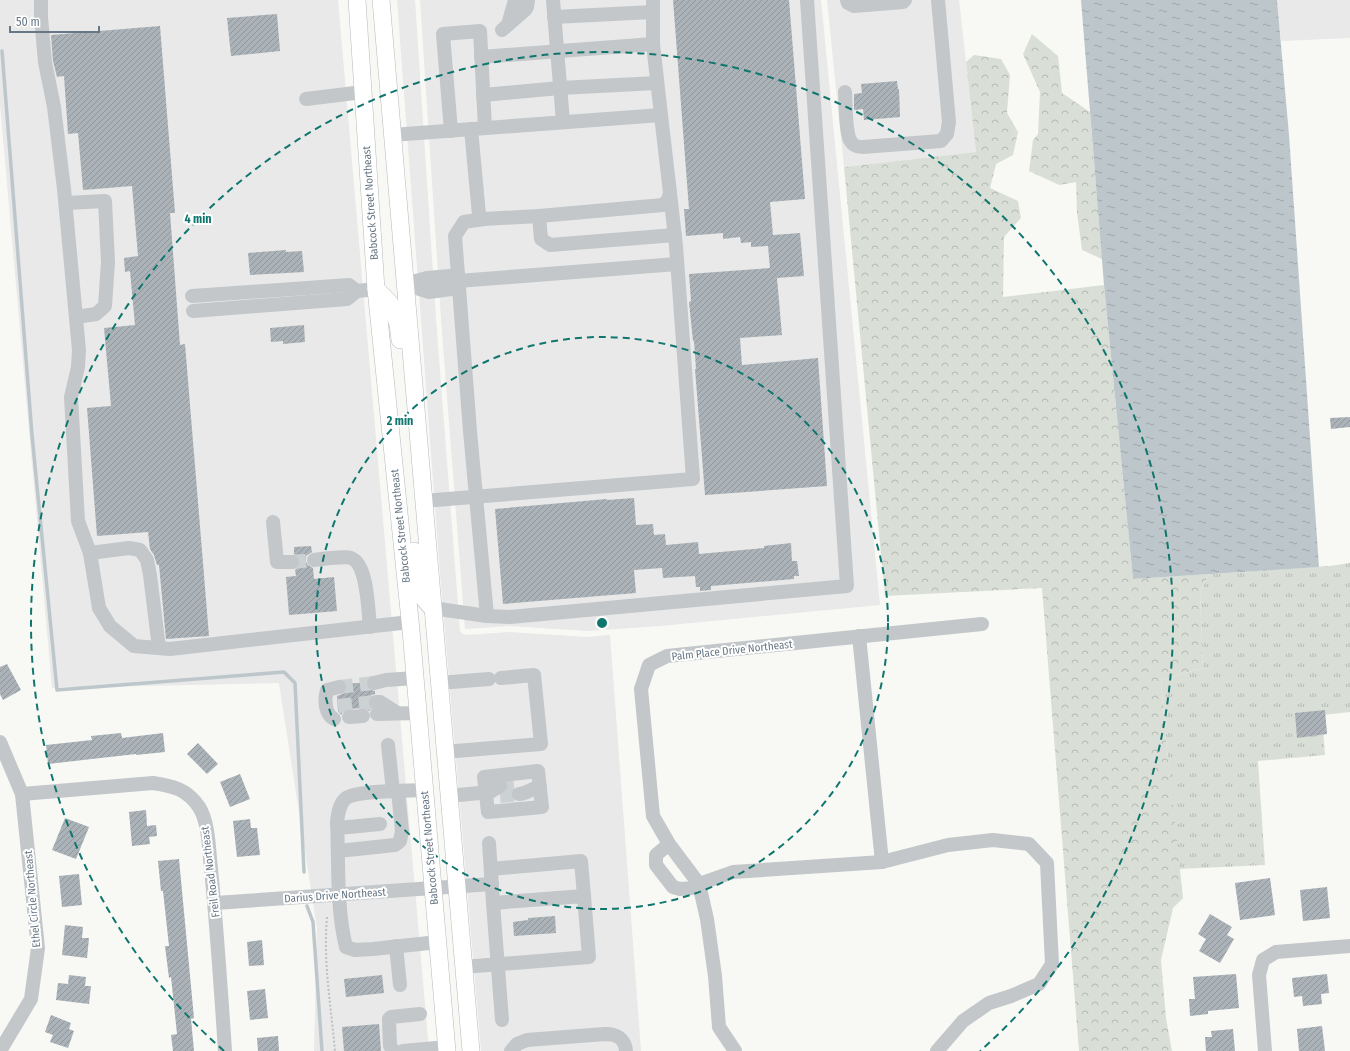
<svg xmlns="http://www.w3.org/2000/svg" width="1350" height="1051" font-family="'Fira Sans Condensed',sans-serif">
	<defs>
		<pattern id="grass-tufts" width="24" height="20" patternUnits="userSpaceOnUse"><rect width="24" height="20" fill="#d9dfd6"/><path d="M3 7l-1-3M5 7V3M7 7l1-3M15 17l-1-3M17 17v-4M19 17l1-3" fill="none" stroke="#b4bab3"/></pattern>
		<pattern id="forest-crowns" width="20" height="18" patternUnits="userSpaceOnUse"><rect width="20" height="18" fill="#d9dfd6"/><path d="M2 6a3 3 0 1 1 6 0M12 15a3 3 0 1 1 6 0" fill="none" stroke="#b4bab3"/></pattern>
		<pattern id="water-ripples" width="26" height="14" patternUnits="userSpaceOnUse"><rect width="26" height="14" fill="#bdc7cb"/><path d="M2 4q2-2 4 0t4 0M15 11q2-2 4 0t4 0" fill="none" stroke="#9da6aa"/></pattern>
		<pattern id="building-hatch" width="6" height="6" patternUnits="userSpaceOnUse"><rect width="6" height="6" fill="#abb3b9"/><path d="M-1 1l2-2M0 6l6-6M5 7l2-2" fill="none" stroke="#8f969c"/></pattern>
	</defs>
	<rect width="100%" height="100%" fill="#f8f8f5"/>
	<g fill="#e8e9e8">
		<path d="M0,0H338L429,1051H314L317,929L279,683L52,688L0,105Z"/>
		<path d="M397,0H415L436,319L460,631L463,634L466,635L510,632L587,637L610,635L641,1051H481L440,573Z"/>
		<path d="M420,0H821L880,605L660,626L587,631L510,626L465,629L441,319Z"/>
		<path d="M827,0H959L976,152L844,167Z"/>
		<path d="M1277,0H1350V38L1281,41Z"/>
	</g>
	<path fill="url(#grass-tufts)" d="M1350,563V712L1322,715L1325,755L1258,761L1265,865L1179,869L1165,731L1161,680L1203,668L1200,593L1209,574L1330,566Z"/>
	<g fill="url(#forest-crowns)">
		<path d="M1032,34L1058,56L1062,93L1090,112L1102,259L1082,250L1077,213L1076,182L1059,185L1029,171L1033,140L1038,134L1040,92L1023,54Z"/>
		<path d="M974,55L1001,59L1010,75L1007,113L1018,132L1013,155L996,164L990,188L1018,201L1021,218L1004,237L1003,297L1104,285L1133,579L1209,574L1200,593L1203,668L1161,680L1165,731L1183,898L1173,908L1161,960L1166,1018L1172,1051H1079L1042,588L885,596L844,167L976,152L966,62Z"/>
	</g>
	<path fill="url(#water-ripples)" d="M1081,0H1277L1289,135L1319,567L1133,579L1104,285Z"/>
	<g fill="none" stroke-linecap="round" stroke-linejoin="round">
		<g stroke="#bdc7cb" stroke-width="3.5">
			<path d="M2,51L32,435L57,690L284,672L295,683L304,872"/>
			<path d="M307,906L313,922L322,1051"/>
		</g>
	</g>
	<g fill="url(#building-hatch)">
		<path d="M673,0H789L805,199L770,202L773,235L800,233L804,276L777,278L782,335L740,338L742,365L818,358L827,486L705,495L695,369H696L694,341H693L689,302L691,301L689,274L770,268L768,246L751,247V242L741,243L740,237L723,239V233L686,236L684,209H689Z"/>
		<path d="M277,14L280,51L231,56L227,18Z"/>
		<path d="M160,26L175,213H170L180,345L185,344L209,636L166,639L159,565H157L154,555L150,549L148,532L97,536L87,408L111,406L104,328L135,325L130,271L125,272L124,258L138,256L132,186L83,190L78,133L68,134L64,76L57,77L53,61L51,35Z"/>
		<path d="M897,81L898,89H899L900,117L864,120L863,109L854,110V94L862,93L861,84Z"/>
		<path d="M286,250V252L302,251L304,272L250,275L248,253Z"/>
		<path d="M304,325L305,342L283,344V341L271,342L270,328Z"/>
		<path d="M1350,417V427L1331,429L1330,418Z"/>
		<path d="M634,498L636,525L653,524L654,535L665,534L666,545L698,542L699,554L764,548V546L791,543L792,561H797L799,576H794V579L711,586V590L700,591V587H696L695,576L663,578L662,568L634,570L636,593L503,604L495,509L607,499V500Z"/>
		<path d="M311,546L312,552L306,556V562L308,565L313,568L314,579L334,577L337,611L289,615L286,577L296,576L295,570L299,567L300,562L299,557L294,554V547Z"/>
		<path d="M7,664L21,690L3,700L0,694V667Z"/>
		<path d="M366,682L368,689L375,691V694L371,695L368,698V702L371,709L369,711L363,708L348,709L344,710L341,715L338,711L337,696L345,693L347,689V684Z"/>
		<path d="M1325,710L1327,734L1297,738L1295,713Z"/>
		<path d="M121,733L122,738L163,733L165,752L136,755V754L48,764L46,745L92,740L91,736Z"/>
		<path d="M198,743L218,764L207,774L187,754Z"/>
		<path d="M240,774L250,799L230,807L220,782Z"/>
		<path d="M146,810L147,826L156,825L157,836L149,837L150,844L132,846L129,812Z"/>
		<path d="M65,818L89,827L76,859L52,850Z"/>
		<path d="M250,819L251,828H257L260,855L237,857L233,821Z"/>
		<path d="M179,859L194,1018L191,1019L194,1051H173L171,1035L177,1034L171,977L169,978L165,946H169L163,891H161L158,861Z"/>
		<path d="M79,874L82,905L62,907L59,876Z"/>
		<path d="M1270,878L1275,915L1240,920L1235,883Z"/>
		<path d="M1327,887L1330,918L1303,921L1300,890Z"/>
		<path d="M1210,914L1232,927L1227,935L1234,939L1220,963L1199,951L1206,939L1198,934Z"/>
		<path d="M555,916L556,933L514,936L513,922L528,920V918Z"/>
		<path d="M65,925L83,927L82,938H89L87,958L62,955Z"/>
		<path d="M262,940L264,965L249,966L247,942Z"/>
		<path d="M1236,974L1239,1008L1208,1011V1014L1190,1016L1189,999H1195L1193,977Z"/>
		<path d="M1327,974L1329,993L1321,994L1322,1004L1303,1006L1302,996L1294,997L1292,978Z"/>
		<path d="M69,975L86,977L85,986H91L89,1004L56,1000L58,983L68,984Z"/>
		<path d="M382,975L384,993L346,997L344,979Z"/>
		<path d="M265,989L268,1018L250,1020L247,991Z"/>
		<path d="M51,1015L71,1023L69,1029L74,1031L68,1048L50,1042L53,1035L45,1032Z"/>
		<path d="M379,1024L381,1051H344L342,1027Z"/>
		<path d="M1322,1026L1325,1051H1299L1297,1029Z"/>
		<path d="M1233,1029L1235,1051H1206L1205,1037H1212L1211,1031Z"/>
		<path d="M278,1036L279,1051H258L257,1038Z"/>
	</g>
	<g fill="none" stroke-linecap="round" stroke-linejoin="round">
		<g stroke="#ccd1d3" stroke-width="14" stroke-dasharray="14 7" stroke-linecap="butt">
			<path d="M292,562L314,560"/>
			<path d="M339,687L374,683"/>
			<path d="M338,706L376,702"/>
			<path d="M500,786L519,784"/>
			<path d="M500,796L519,794"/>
		</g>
		<g stroke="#b6babe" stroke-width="18">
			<g id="major">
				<path d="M357,0L376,289L411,630L447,1051"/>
				<path d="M381,0L471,1051"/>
				<path d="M376,289L390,303L398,324L400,340"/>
				<path d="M414,551L419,593L432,608"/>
			</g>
		</g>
		<path stroke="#bdbfc1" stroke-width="2" stroke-dasharray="2 2" stroke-linecap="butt" d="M327,917C323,962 331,1006 335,1051"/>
		<g stroke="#c3c7ca" stroke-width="14">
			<path d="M41,0V17L45,62L54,107L64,189L79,350L78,367L71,397L78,521L90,553L99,608L110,626L134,646L170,649L410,622"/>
			<path d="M553,0L563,122"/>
			<path d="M847,0L848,3L854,6L903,2L905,0"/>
			<path d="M554,17L653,12"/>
			<path d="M508,25L515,0"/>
			<path d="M502,30L525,10L527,7L528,0"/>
			<path d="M481,57L653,44"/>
			<path d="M845,92C846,104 845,130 850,140C853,146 857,147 863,147L941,141L947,134L949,122L938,0"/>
			<path d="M483,95L560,88L657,83"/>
			<path d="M306,99L363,92"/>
			<path d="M471,129L479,215L484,219L539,216L663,205L668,200L670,193L661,115"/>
			<path d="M451,131L443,34L480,31L485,128"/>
			<path d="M392,135L661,115L653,44V0"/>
			<path d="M66,203L105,201L108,262L105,306L96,314L76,317"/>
			<path d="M539,216L541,239L550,245L675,235"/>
			<path d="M484,219L464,222L455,236L470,431L487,616"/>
			<path d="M405,284L427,278L450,276L458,281L677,264"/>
			<path d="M405,284L429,292L451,289L458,281"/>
			<path d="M192,296L349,285L357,291"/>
			<path d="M193,311L347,299L357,291L376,289"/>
			<path d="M423,501L693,479L676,246L670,193"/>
			<path d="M273,522L277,562H292"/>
			<path d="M90,553L129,548L140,550L147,560L150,575L159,648"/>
			<path d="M314,560C321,559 346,556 351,558C368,564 368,611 370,627"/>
			<path d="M432,608L487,616L510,617L847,586L807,0"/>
			<path d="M859,636L882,862"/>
			<path d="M374,683L386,680L415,678"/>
			<path d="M439,683L489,679"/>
			<path d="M376,702H380L397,713"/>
			<path d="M377,714L418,713"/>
			<path d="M349,717L363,716"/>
			<path d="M334,719C325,714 324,700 327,690L339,687"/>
			<path d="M0,742L22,794L38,948L31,999L0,1051"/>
			<path d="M388,745L393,791"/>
			<path d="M444,752L541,744L534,675L501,678"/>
			<path d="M538,771L542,807L488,812L484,777Z"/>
			<path d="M424,790C409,791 354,790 345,799C339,805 338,814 337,822C339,863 336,907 346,947L355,950L373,949L438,942"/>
			<path d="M22,794L153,783C173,786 187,789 199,807C209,822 209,852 211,869C217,930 221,990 225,1051"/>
			<path d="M519,794C527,794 531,788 540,787"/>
			<path d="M448,796L490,792L500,786"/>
			<path d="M338,828L380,824"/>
			<path d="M669,844L656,855V865L673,887L680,889L692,888L699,884L669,844L653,816L641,689L649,665L667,656L982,624"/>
			<path d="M338,851L395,845L400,841L402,831L398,791"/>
			<path d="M491,869L581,861L584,896"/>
			<path d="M215,903L492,884"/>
			<path d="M493,903L502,1020"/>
			<path d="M396,946L400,985"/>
			<path d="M463,967L589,957L584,896L493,903L489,843"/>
			<path d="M394,1051L390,1046L389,1019L391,1017L420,1014"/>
			<path d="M403,1051L447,1047"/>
			<path d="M511,1051L517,1044L527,1040L605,1034C616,1034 625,1038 626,1051"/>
			<path d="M735,1051L719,1027L715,976L707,919L699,884L733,872L882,862L948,845L993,840L1029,844L1047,863L1052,964L1039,984L1011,996L989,1003L963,1021L937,1051"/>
			<path d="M1265,1051L1259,975L1263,960L1276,952L1350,946"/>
		</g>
		<use href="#major" stroke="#fff" stroke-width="17"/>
	</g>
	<g fill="none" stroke="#0f766e" stroke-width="2" stroke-dasharray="7 5">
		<circle cx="602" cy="623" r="286"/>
		<path d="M224 1051A571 571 0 1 1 980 1051"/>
	</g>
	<g text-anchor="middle" stroke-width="4" stroke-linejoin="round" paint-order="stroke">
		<g font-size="11" fill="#677785" stroke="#fff">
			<text transform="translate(370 203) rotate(-94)" y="4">Babcock Street Northeast</text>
			<text transform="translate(400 526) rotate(-96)" y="4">Babcock Street Northeast</text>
			<text transform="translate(732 650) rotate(-6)" y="4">Palm Place Drive Northeast</text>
			<text transform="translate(429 848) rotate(-95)" y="4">Babcock Street Northeast</text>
			<text transform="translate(210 872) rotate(-97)" y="4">Freil Road Northeast</text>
			<text transform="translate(335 895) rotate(-4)" y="4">Darius Drive Northeast</text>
			<text transform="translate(32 899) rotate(-95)" y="4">Ethel Circle Northeast</text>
		</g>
	</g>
	<circle cx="602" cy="623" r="6" fill="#0f766e" stroke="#fff" stroke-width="2"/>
	<g font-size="12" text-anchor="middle" font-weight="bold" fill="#0f766e" stroke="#fff" stroke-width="4" stroke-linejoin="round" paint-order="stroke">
		<text x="198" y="223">4 min</text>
		<text x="400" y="425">2 min</text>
	</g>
	<path d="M10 26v6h89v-6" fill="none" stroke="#677785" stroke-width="2"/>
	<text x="16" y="26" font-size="12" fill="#677785" stroke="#ffffff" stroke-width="3" paint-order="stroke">50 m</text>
</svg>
